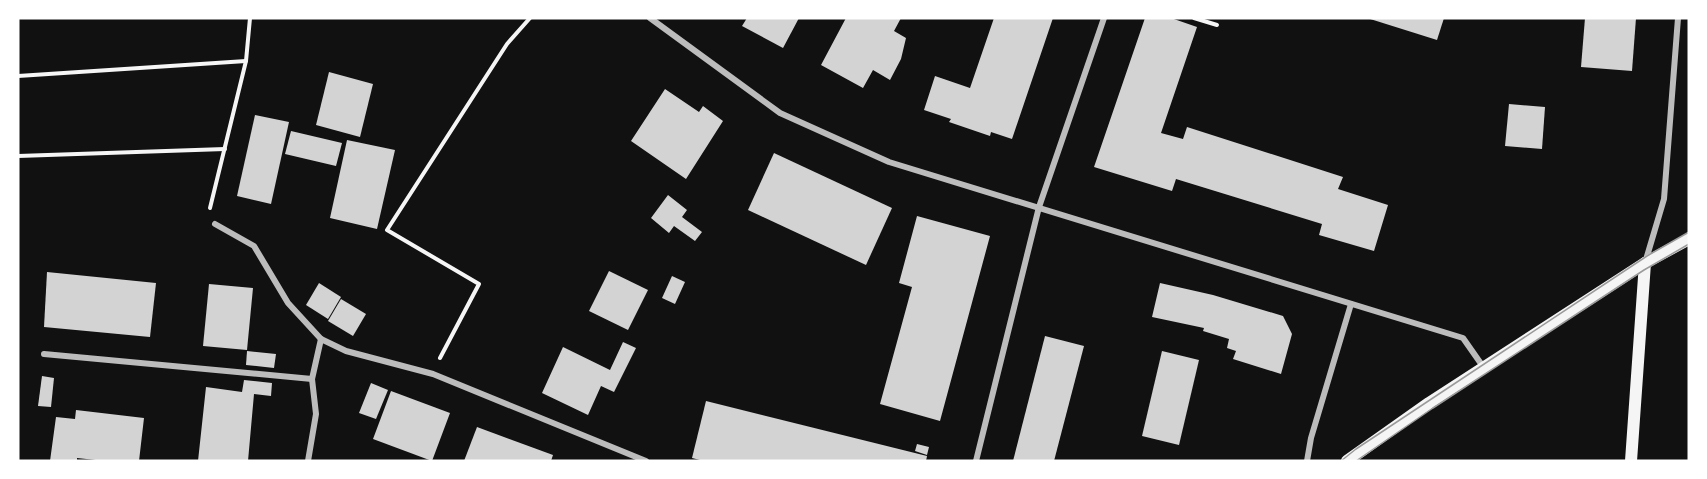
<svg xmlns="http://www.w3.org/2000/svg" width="1707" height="479" font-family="'Varela Round',sans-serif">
	<rect width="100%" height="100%" fill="#111"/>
	<g fill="#d3d3d3">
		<path d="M747,18H799L783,48L742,26Z"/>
		<path d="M846,18H901L894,31L906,38L901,59L890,80L873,70L863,88L821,65Z"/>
		<path d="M994,18H1053L1012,139L991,132L990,136L949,122L951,119L924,110L935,76L970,88Z"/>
		<path d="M1145,18H1171L1197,27L1161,133L1183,139L1187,127L1343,177L1338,189L1388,205L1374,251L1319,235L1322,224L1176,179L1172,191L1094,167Z"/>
		<path d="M1367,18H1444L1437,40Z"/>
		<path d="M1585,18H1636L1632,71L1581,67Z"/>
		<path d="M329,72L373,84L360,137L316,125Z"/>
		<path d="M665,89L699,112L703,106L723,121L686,179L631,141Z"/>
		<path d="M1509,104L1545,107L1542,149L1505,146Z"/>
		<path d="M255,115L289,122L271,204L237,196Z"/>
		<path d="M291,131L342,143L336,166L285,154Z"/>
		<path d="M347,140L395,150L377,229L330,218Z"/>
		<path d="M774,153L892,208L866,265L748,210Z"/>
		<path d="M668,195L687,210L682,217L702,232L695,241L674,226L669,233L651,218Z"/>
		<path d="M917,216L990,236L940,421L880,404L912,287L899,283Z"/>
		<path d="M609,271L648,290L628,330L589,311Z"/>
		<path d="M47,272L156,283L150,337L44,327Z"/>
		<path d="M672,276L685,282L675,304L662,298Z"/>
		<path d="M319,283L341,297L328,319L306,305Z"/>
		<path d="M1160,283L1213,295L1283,316L1292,334L1281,374L1233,359L1236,351L1227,348L1229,339L1203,331L1204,328L1152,317Z"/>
		<path d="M209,284L253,288L247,350L203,346Z"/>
		<path d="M341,299L366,314L353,336L328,321Z"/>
		<path d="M1045,336L1084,346L1054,461H1013Z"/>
		<path d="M623,342L636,348L614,392L601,386L588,415L542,393L563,347L610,370Z"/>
		<path d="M247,351L276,354L274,368L246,365Z"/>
		<path d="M1162,351L1199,360L1179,445L1142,436Z"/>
		<path d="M42,376L54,378L51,407L38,406Z"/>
		<path d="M244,380L272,383L271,396L254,394L248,461H198L206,387L242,392Z"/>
		<path d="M371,383L388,390L376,419L359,413Z"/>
		<path d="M391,391L450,413L432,461L373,439Z"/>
		<path d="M706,401L927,456L926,461H704L692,458Z"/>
		<path d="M76,410L144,418L139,461H105L77,458V461H50L56,417L75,419Z"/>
		<path d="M477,427L553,455L551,461H464Z"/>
		<path d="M917,444L929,447L927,455L915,451Z"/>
	</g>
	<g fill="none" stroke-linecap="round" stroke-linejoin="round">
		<g stroke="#f5f5f5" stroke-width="4">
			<path d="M1194,18L1217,25"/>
			<path d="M18,76L246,61"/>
			<path d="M18,156L225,149"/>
			<path d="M210,208L246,61L250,18"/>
			<path d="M440,358L479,284L387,230L507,44L530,18"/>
		</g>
		<g stroke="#bcbcbc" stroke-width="6">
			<path d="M650,18L780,113L889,162L1463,338L1484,368"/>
			<path d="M215,224L254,246L288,303L321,339L346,351L433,374L646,461"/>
			<path d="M1645,263L1664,199L1678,18"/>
			<path d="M44,354L312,379"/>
			<path d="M308,461L316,414L312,379L321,339"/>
			<path d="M976,461L1039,207L1104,18"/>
			<path d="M1307,461L1311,438L1351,304"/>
		</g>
		<g stroke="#f5f5f5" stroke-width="12">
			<path d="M1347,461L1429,403L1645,263L1689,239"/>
			<path d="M1631,461L1645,263"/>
		</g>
		<g stroke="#9a9a9a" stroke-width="1.5">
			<path d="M1341,461L1356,449L1647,256L1689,232"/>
			<path d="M1356,461L1433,408L1644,270L1689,244"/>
		</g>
	</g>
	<rect width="1707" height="479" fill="none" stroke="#ffffff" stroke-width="39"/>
</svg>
